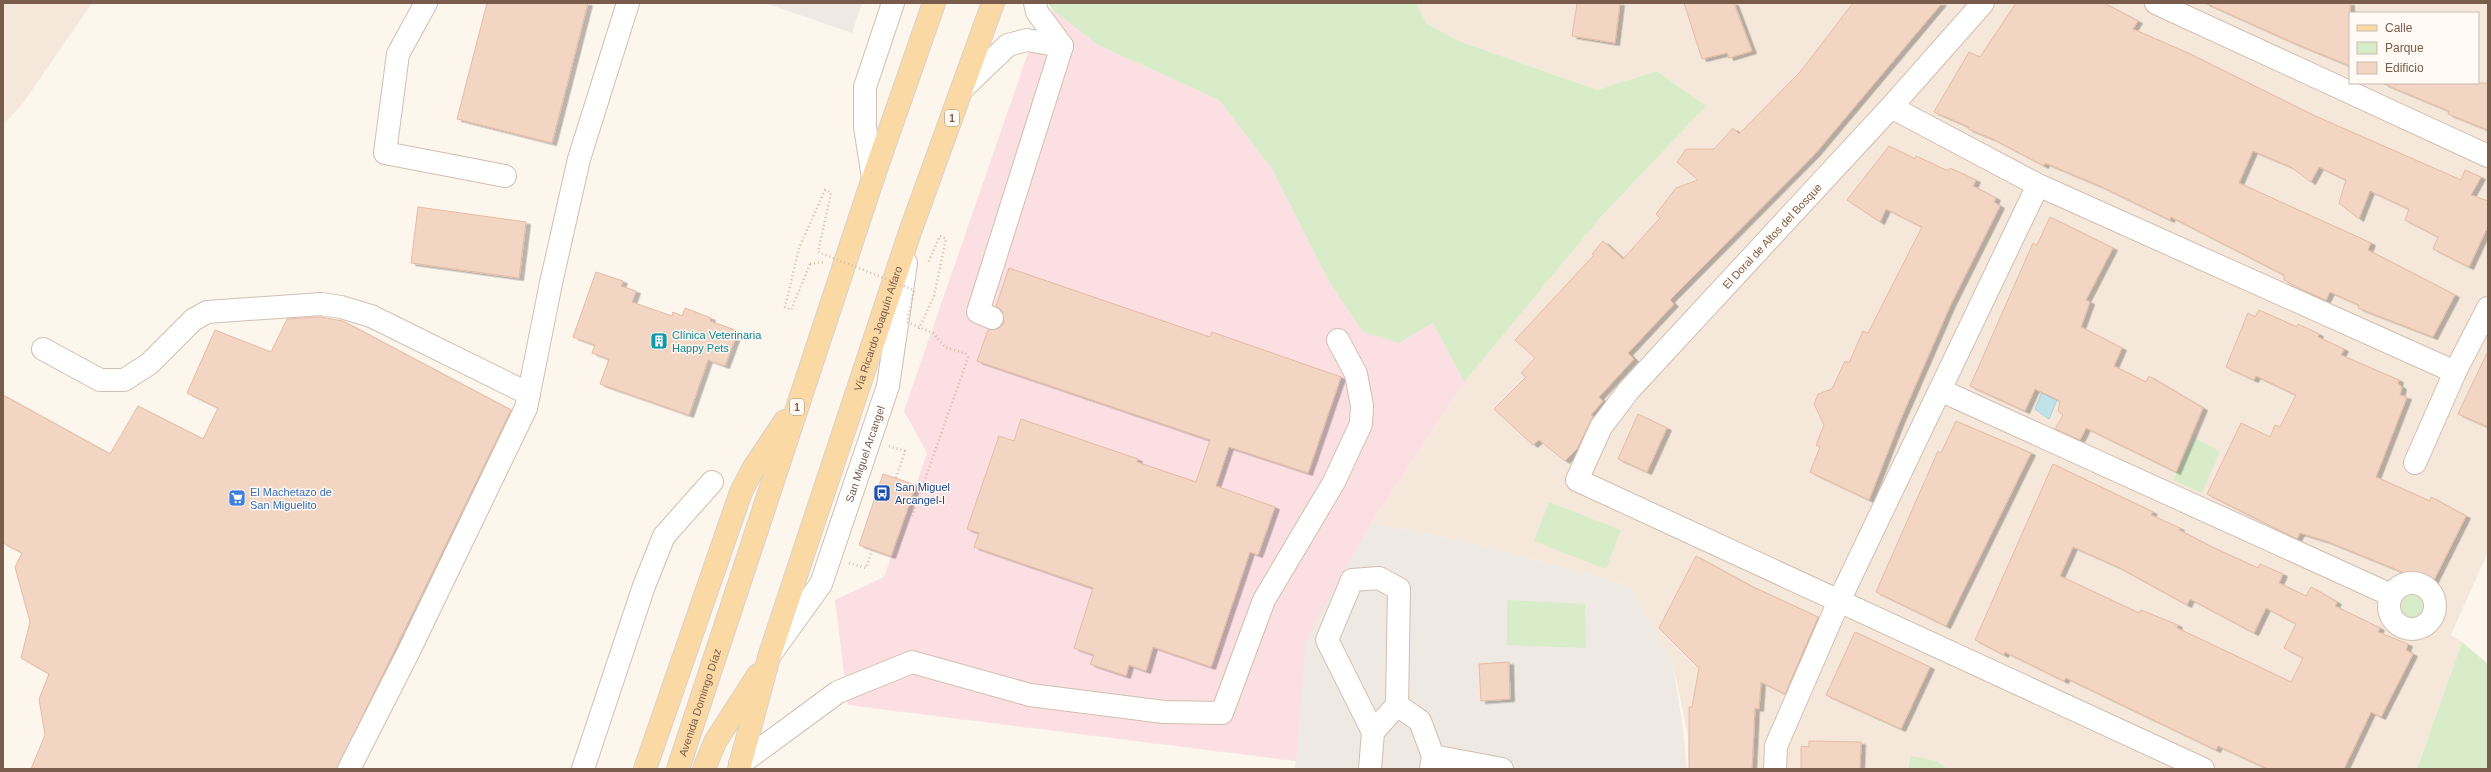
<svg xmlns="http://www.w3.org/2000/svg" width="2491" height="772" font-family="Arial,sans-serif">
	<defs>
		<filter id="shadow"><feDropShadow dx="4.5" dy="2.5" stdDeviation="0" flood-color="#0004"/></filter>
	</defs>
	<rect width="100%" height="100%" fill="#fdf6ec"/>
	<g fill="#f5e8da" fill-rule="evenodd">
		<path d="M3,3H92L23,103L3,125Z"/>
		<path d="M1379,3H2488V552L2451,635L2462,642L2417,769H1948L1937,761L1912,757L1908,769H1689L1688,736L1673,664L1630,586L1474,543L1371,523L1464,382L1600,218L1706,106L1657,71L1597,90L1459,41L1426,23ZM2350,13H2478V83H2350Z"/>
	</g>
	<g fill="#efe9e4">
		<path d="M765,3H862L852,33Z"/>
		<path d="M1371,523L1474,543L1630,586L1673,664L1684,736L1687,769H1295L1305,641Z"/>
	</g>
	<path fill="#fbdfe3" d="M1053,10L1098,45L1219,100L1272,169L1328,280L1399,343L1433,323L1464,382L1371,523L1306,641L1296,761L848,705L835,600L884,577L927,453L904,411L1027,56Z"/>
	<g fill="#d8ecc9">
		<path d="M1048,3H1416L1426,23L1459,41L1597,90L1657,71L1706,106L1600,218L1464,382L1433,323L1399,343L1363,332L1328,280L1272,169L1219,100L1098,45L1053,10Z"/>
		<path d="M2194,438L2220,451L2202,493L2173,480Z"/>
		<path d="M1549,502L1621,530L1606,569L1534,541Z"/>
		<circle cx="2411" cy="606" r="15"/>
		<path d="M1507,600L1585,604L1586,648L1507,645Z"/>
		<path d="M2462,642L2488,664V769H2417Z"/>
		<path d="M1911,756L1937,761L1948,769H1908Z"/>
	</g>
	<path fill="#bfe3e8" stroke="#a5d3da" d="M2042,392L2057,400L2049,419L2035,409Z"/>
	<g fill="#f3d5c3" stroke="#e6bba3" fill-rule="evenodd" filter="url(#shadow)">
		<path d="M487,3H588L552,143L457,119Z"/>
		<path d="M1577,3H1620L1615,43L1572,36Z"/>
		<path d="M1684,3H1734L1752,51L1729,58L1727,53L1702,59Z"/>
		<path d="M1853,3H1942L1815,154L1670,300L1674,304L1628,353L1634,359L1599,397L1603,401L1591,415L1593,416L1577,449L1565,461L1539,440L1533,445L1494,409L1526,377L1521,373L1535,358L1515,340L1594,255L1592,254L1603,241L1623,259L1660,218L1656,214L1676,188L1698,180L1677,162L1686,149H1714L1733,128L1739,134L1800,72Z"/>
		<path d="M2016,3H2104L2138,21L2133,29L2188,53L2313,115L2461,180L2465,170L2481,177L2471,195L2488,201V226L2469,267L2433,249L2438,237L2405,220L2409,209L2370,191L2359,219L2339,203L2346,180L2319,167L2311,182L2291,167L2253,151L2239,183L2371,243L2368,250L2455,295L2433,337L2358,308L2359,305L2330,292L2326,300L2301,289L2284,280V275L2171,217L2170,220L2100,186L2045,163L2044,166L1993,139L1968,129L1969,127L1934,112L1969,52L1980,57Z"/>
		<path d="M2205,3H2350V66L2294,43Z"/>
		<path d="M2488,83V130L2448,114L2449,111L2384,84Z"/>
		<path d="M1889,146L1915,159L1916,156L1948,171L1950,168L1976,180L1973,186L1996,198L1994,202L2000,206L1951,304L1900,421L1869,500L1810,472L1820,447L1816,445L1824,425L1814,404L1818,394L1832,389L1845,361L1849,363L1863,331L1868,333L1922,227L1886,209L1880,222L1847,200Z"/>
		<path d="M418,207L526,222L519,278L411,263Z"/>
		<path d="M2050,217L2113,248L2086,300L2090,302L2081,327L2122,348L2114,366L2146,382L2149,376L2203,408L2176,472L2086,428L2080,440L2055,429L2063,415L2058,411L2060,401L2035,389L2025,411L1970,386L2033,243L2037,245Z"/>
		<path d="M1009,268L1210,337L1212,332L1341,377L1308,473L1229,447L1216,486L1275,507L1258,555L1250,552L1211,667L1153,647L1146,671L1129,665L1126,676L1090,664L1094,655L1074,648L1093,588L974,547L979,533L967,529L999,436L1014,441L1021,419L1138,459L1137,462L1196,482L1210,440L977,361L988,330L999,328L1004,323L1002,311L996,306Z"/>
		<path d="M596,272L623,281L621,286L636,291L632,302L672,316L673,312L682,316L685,308L711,318L710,321L738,331L725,366L708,360L689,415L600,384L609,359L592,353L595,345L573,337Z"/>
		<path d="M2259,310L2297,327L2298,324L2319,334L2318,337L2344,349L2341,355L2399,380L2398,384L2402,387L2400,395L2407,397L2376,477L2430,501L2431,497L2466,516L2432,584L2326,541L2300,533L2297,539L2207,494L2241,423L2270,437L2275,425L2280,427L2296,395L2256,376L2254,380L2226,367L2248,313L2255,317Z"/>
		<path d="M320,317L343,321L511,410L337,769H31L45,735L39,699L49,674L21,658L30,622L15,567L22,553L3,543V395L110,454L138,406L203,439L218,408L187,393L215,330L271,352L287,319Z"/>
		<path d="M2488,351V427L2458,414Z"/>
		<path d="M1638,414L1667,428L1647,472L1618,459Z"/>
		<path d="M1956,421L2031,453L1946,626L1876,592L1938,451L1941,453Z"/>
		<path d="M2053,464L2153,512L2151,515L2180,528L2179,530L2214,548L2258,568L2260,564L2283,574L2279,583L2306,596L2311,587L2337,602L2335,606L2380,628L2378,632L2408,644L2406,650L2413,654L2381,717L2371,712L2344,769H2268L2218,746L2216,750L2066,678L2064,681L2005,652L2004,655L1975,640ZM2073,547L2118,567L2187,605L2190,599L2254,633L2266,608L2296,624L2284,648L2303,658L2291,682L2177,628L2178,625L2141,610L2139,613L2060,576Z"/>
		<path d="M883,474L916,485L891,556L859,545Z"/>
		<path d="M1696,556L1751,586L1818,617L1785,694L1761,682L1759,709L1755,708L1752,769H1689V707H1692L1699,668L1659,628Z"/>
		<path d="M1855,632L1930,667L1901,729L1826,695Z"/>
		<path d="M1509,662L1510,699L1481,701L1479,664Z"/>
		<path d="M1809,741L1861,742L1860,769H1801V746L1809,747Z"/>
	</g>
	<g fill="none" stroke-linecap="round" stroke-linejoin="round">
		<g stroke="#d1beb0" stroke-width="24">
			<g id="minor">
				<path d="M426,3L398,54L385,153L505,176"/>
				<path d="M1035,3L1037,12L1062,46"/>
				<path d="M1983,3L1891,107L1629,390L1601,427L1577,480L2203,769"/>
				<path d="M2156,3L2488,156"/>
				<path d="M964,87L1008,45L1027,40L1062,46"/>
				<path d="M1891,107L2038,185L2455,372"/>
				<path d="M873,178L865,127V87L893,3"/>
				<path d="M992,318L978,312L1062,46"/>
				<path d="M43,349L100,380H124L149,364L193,320L207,312L321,304L341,307L371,316L529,394"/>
				<path d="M1940,390L2391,595"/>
				<path d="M2415,463L2455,372L2488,308"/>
				<circle cx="2412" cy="606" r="23"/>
				<path id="s1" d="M772,652L821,584L888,386L906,263"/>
				<path d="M1397,705L1420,721L1433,756L1431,769"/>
				<path d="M1433,756L1502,769"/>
				<path d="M740,764L838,692L912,662L1030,695L1164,712L1222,713L1264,600L1334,482L1361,424L1362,406L1356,374L1338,340"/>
				<path d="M349,769L408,653L526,408L551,283L579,159L628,3"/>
				<path d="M583,769L644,586L664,536L712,482"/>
				<path d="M1370,769L1373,732L1327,640L1352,580L1379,578L1399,589L1397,705L1373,732"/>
				<path d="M1775,769L1776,746L1839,601L2038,185"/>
			</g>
		</g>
		<g stroke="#dad1cd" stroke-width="24">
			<g id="major">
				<path d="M645,769L741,492L753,469L785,421"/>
				<path id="s2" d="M678,769L873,178L934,3"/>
				<path d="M704,769L715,742L758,675"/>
				<path id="s3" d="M739,769L769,657L910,232L993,3"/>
			</g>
		</g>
		<g stroke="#d9b8a5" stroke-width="2.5" stroke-dasharray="1 3" stroke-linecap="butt">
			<path d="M810,264L823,262"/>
			<path d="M919,329L934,296L946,239L940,236L928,263"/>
			<path d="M889,446L905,451L896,478"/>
			<path d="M912,516L969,355"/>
			<path d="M849,563L866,568L872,550"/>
		</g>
		<use href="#minor" stroke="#fff" stroke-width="22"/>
		<use href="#major" stroke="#fbd9a5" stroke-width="22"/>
		<path stroke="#d9b8a5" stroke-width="2.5" stroke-dasharray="1 3" stroke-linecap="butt" d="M810,264L791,310L785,307L799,248L825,190L831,193L818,252L914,290L907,322L933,333L945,347L969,355"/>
	</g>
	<defs>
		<g id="building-square" transform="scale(0.9)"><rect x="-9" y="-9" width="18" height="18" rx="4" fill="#0f9aa8" stroke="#fffaf3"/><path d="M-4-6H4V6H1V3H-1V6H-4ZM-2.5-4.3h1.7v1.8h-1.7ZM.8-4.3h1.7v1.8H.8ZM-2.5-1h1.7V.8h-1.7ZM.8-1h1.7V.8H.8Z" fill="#fff"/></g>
		<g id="bus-square" transform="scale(0.9)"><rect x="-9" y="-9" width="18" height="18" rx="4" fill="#1a4fb4" stroke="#fffaf3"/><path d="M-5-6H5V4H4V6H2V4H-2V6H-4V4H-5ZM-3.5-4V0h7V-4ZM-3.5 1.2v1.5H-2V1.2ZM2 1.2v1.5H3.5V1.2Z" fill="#fff"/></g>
		<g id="supermarket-square" transform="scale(0.9)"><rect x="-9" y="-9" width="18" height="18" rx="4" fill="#3f7fe0" stroke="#fffaf3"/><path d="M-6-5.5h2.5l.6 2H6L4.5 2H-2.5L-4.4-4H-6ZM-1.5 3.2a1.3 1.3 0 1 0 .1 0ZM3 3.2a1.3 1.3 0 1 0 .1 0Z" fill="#fff"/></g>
	</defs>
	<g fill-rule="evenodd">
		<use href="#building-square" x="659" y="341"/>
		<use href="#bus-square" x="882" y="493"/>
		<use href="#supermarket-square" x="237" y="498"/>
	</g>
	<g text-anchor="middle" stroke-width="3" stroke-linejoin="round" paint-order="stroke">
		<g fill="#fffaf3" stroke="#a28b7f" stroke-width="1">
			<rect x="945" y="110" width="14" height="16" rx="3"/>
			<rect x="790" y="399" width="14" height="16" rx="3"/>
		</g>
		<g font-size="10" font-weight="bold" fill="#7a5c4d">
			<text x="952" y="122">1</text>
			<text x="797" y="411">1</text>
		</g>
		<g font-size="11" fill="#7a5c4d" stroke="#fffaf3">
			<text transform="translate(1772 236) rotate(-47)" y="4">El Doral de Altos del Bosque</text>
			<text dy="4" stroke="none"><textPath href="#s3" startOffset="462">Vía Ricardo Joaquín Alfaro</textPath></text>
			<text dy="4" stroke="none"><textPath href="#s1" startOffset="221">San Miguel Arcangel</textPath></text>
			<text dy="4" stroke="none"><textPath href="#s2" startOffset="70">Avenida Domingo Díaz</textPath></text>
		</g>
		<g font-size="11" fill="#0d838f" stroke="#fffaf3" text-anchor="start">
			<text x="672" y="339">Clínica Veterinaria<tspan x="672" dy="13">Happy Pets</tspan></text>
		</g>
		<g font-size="11" fill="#164399" stroke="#fffaf3" text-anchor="start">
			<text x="895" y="491">San Miguel<tspan x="895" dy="13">Arcangel-I</tspan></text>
		</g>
		<g font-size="11" fill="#366cbe" stroke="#fffaf3" text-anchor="start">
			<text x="250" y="496">El Machetazo de<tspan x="250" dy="13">San Miguelito</tspan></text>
		</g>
	</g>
	<rect width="2491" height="772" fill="none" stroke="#7a5c4d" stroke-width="8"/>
	<rect x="2349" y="12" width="130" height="72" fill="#fffaf3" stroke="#cabbb1"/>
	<rect x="2357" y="25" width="20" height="6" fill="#fbd9a5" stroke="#cabbb1"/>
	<text x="2385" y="32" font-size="12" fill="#7a5c4d">Calle</text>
	<rect x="2357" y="42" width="20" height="12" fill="#d8ecc9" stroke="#cabbb1"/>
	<text x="2385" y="52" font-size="12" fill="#7a5c4d">Parque</text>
	<rect x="2357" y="62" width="20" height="12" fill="#f3d5c3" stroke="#cabbb1"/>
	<text x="2385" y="72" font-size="12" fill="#7a5c4d">Edificio</text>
</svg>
